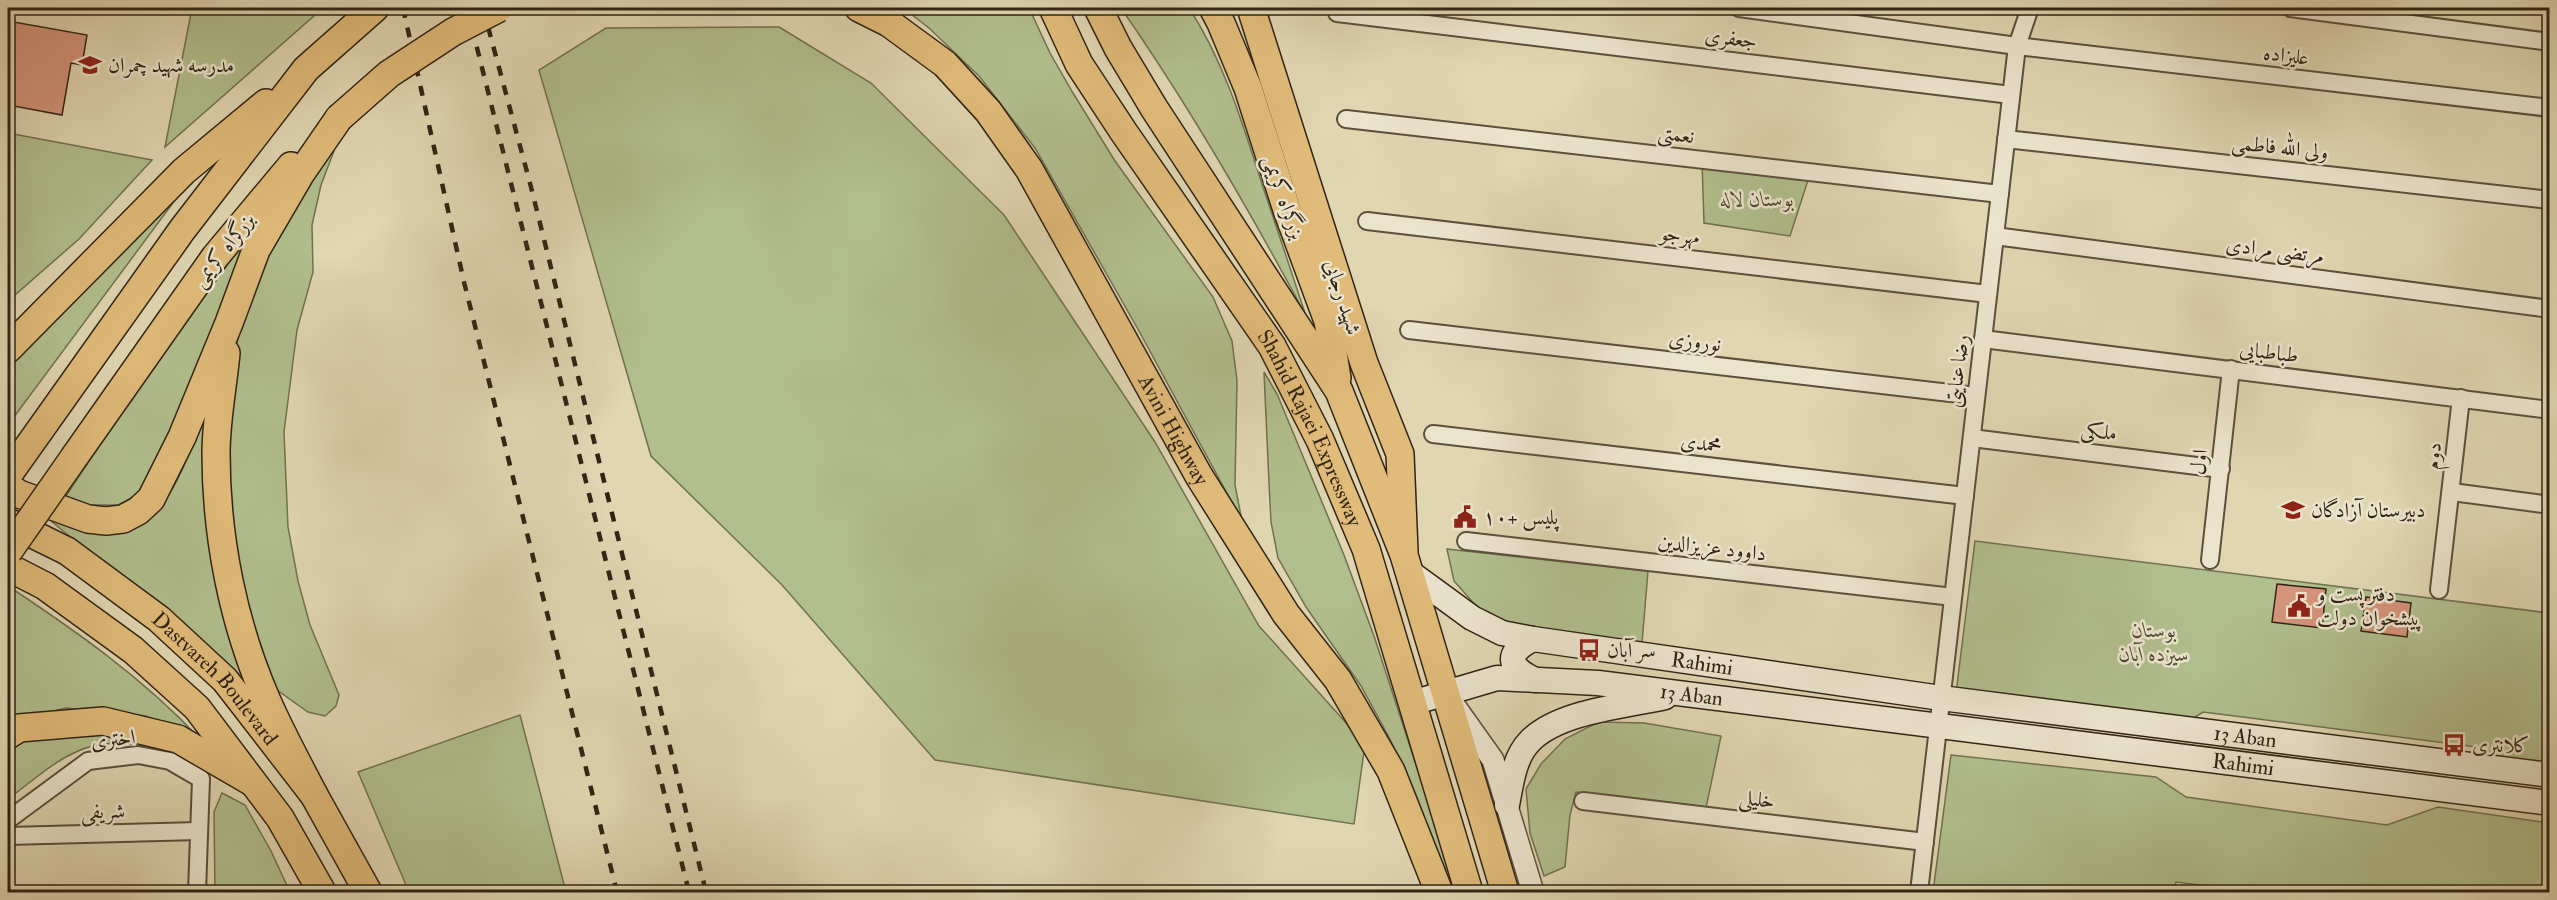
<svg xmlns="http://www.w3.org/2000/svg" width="2557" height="900" font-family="'IM FELL Double Pica',Amiri,serif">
	<rect width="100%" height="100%" fill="#e0d6b2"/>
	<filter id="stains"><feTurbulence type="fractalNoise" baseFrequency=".00333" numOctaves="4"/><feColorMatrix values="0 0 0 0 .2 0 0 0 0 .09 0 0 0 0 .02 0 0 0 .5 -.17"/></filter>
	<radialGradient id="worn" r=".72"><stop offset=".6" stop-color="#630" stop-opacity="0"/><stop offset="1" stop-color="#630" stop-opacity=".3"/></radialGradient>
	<g fill="#b1be8d" stroke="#707151" stroke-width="1.5">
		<path d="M192,8H323L165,147Z"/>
		<path d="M903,8H1029L1050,53L1073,93L1115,161L1213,297L1232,341L1237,381L1235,485L1242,521L1139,331L1035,148L979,76L929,28Z"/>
		<path d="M1121,8H1189C1223,60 1242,121 1261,181C1276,226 1291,270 1306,316C1249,209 1189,106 1121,8Z"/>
		<path d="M779,27L871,83L1004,215L1155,442L1259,626L1365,744L1354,824L935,760L782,585L651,456L539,70L606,28Z"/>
		<path d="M8,133L152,160L79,239L8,301Z"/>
		<path d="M334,151L321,185L312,225L313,272L297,330L284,432L288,527L298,581L310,625L339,695L336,706L325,716L308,712L277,690L254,636L229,532L227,447L235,353L242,320L260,264L317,168Z"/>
		<path d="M1702,161L1810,174L1790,236L1704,223Z"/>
		<path d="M184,188L8,425V364L127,240Z"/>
		<path d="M247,238L194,380L142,492L118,505H90L64,499L137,388Z"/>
		<path d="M1264,372L1277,394L1344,555L1374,636L1449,866L1443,870L1416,795L1390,739L1361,686L1306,607L1278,558L1271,522L1269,483Z"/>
		<path d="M211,391L254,688L51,521C67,525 84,530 101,532C173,538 191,443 211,391Z"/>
		<path d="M1975,541L2549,613V764L2488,757L2477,747L2203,712L2183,725L1956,693Z"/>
		<path d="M1447,549L1648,571L1642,643L1522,628L1485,616L1454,581Z"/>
		<path d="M8,586C76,631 143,678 199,738L146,716L66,708L37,715L8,728Z"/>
		<path d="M520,715L566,892H409L358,772Z"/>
		<path d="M1598,722L1644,723L1721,736L1706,808L1576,792L1570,815L1565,867L1544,876L1530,833L1526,789L1541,764L1565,739Z"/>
		<path d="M105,732L161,743L205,766C166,750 116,732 76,752C51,763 29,784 8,799V745L35,736Z"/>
		<path d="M1951,755L2156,777L2186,797L2387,825L2438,807L2549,823V892H2257L2176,882L2174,892H1933Z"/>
		<path d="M222,793L245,805L271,851L290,892H215L214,812Z"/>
	</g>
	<g fill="#d4947b" stroke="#302415" stroke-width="1.5">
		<path d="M8,21L87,35L82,65L71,63L62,115L8,105Z"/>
		<path d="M2277,584L2326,589L2322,628L2272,622Z"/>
		<path d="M2366,597L2411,603L2407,637L2361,631Z"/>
	</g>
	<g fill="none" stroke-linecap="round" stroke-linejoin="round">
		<g stroke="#5c503c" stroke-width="20">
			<g id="minor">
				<path d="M1739,8L2017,46L2550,108"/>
				<path d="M2290,8L2550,42"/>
				<path d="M1337,13L2011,95"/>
				<path d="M1346,119L2000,194"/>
				<path d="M2006,139L2550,200"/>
				<path d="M1367,221L1988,294"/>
				<path d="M1995,236L2550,309"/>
				<path d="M1409,330L1976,396"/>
				<path d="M1983,339L2550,410"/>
				<path d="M1433,434L1965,496"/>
				<path d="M1972,438L2221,469"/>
				<path d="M2452,492L2550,505"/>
				<path d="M1466,541L1953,597"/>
				<path d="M2210,560L2231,369"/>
				<path d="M2439,590L2461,398"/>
				<path d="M1583,801L1925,842"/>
				<path d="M8,820L88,761L138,755L170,761L201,779L197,892"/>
				<path d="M8,836L199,831"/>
				<path d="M1919,892L2017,46L2030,8"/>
			</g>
		</g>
		<g stroke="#5c503c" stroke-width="24">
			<path id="tertiary" d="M1454,705L1493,760L1533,892"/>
		</g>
		<g stroke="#302415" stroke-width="27">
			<g id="secondary">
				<path id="s1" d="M1409,572L1472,618L1502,633L1533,639L1941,698L2550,775"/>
				<path d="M1533,639C1505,653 1507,667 1535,680"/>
				<path id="s2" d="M1412,703L1497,678L1598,683L2550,803"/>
				<path d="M1507,805C1511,784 1514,757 1530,741C1559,711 1626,706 1665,697"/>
			</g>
		</g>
		<g stroke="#302415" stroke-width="30">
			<g id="primary">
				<path d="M1251,8L1364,363L1400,454L1404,551"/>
				<path id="s3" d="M8,522L67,551L159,619L225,680L314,795L368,892"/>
				<path d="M8,567L45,586L133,650L197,708L280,818L322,892"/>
			</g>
		</g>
		<g stroke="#302415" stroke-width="30">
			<g id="trunk">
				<path id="s4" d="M859,8L889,23L945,64L988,111L1029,169L1199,476L1286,614L1338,680L1391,771L1439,892"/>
				<path id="s5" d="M1053,8L1079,64L1123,131L1272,346L1320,440L1366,549L1469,892"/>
				<path d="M1098,8L1118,48L1154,108L1339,391L1404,555L1505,892"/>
				<path d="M1213,8L1221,23L1248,88L1287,210L1328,321L1337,378"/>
				<path d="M8,349L184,171L266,103"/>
				<path d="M226,353C223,386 216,420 216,453C216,537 233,624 267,701C281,733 298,764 314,795"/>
				<path d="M75,456L215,257L291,166"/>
				<path d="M8,475L182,230L306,69L375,8"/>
				<path d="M8,487L19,494L88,519L106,521L123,519L138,511L151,499L182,437L229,323L256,250L301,173L339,118"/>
				<path d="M8,735L19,728L103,721L178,739L252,782"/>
			</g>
		</g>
		<use href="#minor" stroke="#ebe4cd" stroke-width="16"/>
		<use href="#tertiary" stroke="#ebe4cd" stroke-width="21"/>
		<use href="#secondary" stroke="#ebe4cd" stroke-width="24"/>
		<use href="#primary" stroke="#e0bb79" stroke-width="27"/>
		<use href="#trunk" stroke="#e0bb79" stroke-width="27"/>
		<g stroke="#302415" stroke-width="4.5" stroke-dasharray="10 10" stroke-linecap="butt">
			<path d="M403,8L464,282L617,892"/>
			<path d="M467,8L689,892"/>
			<path d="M483,8L531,187L706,892"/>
		</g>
		<g stroke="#302415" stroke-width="30" stroke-linecap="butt">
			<g id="trunk-bridge">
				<path d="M339,118L389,74L453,32L499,8"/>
				<path d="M8,552L75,456"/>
			</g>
		</g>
		<use href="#trunk-bridge" stroke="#e0bb79" stroke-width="27"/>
	</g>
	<defs>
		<g id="school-bare" transform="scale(1.8)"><path d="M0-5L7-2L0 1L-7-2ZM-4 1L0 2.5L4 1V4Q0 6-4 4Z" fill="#8f2418" stroke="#ebe4cd" stroke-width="2.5" paint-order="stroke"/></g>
		<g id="civic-bare" transform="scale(1.8)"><path d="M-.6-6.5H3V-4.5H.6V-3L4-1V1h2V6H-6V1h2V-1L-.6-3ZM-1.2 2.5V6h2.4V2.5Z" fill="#8f2418" stroke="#ebe4cd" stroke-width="2.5" paint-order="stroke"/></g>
		<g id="bus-bare" transform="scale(1.8)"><path d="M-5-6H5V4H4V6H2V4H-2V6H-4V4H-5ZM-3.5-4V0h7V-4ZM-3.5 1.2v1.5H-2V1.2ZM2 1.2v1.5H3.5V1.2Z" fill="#8f2418" stroke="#ebe4cd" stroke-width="2.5" paint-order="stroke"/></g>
	</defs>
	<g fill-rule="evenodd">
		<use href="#school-bare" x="90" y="65"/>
		<use href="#school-bare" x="2293" y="510"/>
		<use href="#civic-bare" x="1465" y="517"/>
		<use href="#civic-bare" x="2299" y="606"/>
		<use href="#bus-bare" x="1589" y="650"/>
		<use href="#bus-bare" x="2454" y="745"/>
	</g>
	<g text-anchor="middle" stroke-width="5" stroke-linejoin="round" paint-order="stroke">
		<g font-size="21" fill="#302415" stroke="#ebe4cd">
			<text transform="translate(1731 38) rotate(7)" y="7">جعفری</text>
			<text transform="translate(2286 55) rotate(7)" y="7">علیزاده</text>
			<text transform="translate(1676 134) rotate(7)" y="7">نعمتی</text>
			<text transform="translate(2280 147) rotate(6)" y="7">ولی الله فاطمی</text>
			<text transform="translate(1284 197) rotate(71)" y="7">بزرگراه کریمی</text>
			<text transform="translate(1680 235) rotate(7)" y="7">مهرجو</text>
			<text transform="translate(223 250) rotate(-52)" y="7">بزرگراه کریمی</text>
			<text transform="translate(2275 250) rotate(7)" y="7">مرتضی مرادی</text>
			<text transform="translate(1343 297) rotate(72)" y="7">شهید رجایی</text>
			<text transform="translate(1695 341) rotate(7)" y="7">نوروزی</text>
			<text transform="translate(2269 352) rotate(7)" y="7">طباطبایی</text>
			<text transform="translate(1957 371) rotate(-83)" y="7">رضا عنایتی</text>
			<text dy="7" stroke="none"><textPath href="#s5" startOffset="494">Shahid Rajaei Expressway</textPath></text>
			<text dy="7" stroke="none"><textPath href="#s4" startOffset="536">Avini Highway</textPath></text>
			<text transform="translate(2099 431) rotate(7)" y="7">ملکی</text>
			<text transform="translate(1701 443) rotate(7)" y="7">محمدی</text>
			<text transform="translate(2433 456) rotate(-85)" y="7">دوم</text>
			<text transform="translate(2199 462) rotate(-84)" y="7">اول</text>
			<text transform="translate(1712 547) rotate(7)" y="7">داوود عزیزالدین</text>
			<text dy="7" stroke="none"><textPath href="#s1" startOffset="314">Rahimi</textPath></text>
			<text dy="7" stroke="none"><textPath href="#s3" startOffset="262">Dastvareh Boulevard</textPath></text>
			<text dy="7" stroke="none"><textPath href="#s2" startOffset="284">13 Aban</textPath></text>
			<text dy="7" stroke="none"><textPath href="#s1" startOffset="862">13 Aban</textPath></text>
			<text transform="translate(113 739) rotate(-7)" y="7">اختری</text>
			<text dy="7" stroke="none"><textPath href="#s2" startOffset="840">Rahimi</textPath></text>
			<text transform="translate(1757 799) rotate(7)" y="7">خلیلی</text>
			<text transform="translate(103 811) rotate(-1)" y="7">شریفی</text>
		</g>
		<g font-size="21" fill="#302415" stroke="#ebe4cd" text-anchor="start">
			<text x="108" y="72">مدرسه شهید چمران</text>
			<text x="2311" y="517">دبیرستان آزادگان</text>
			<text x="1483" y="524">پلیس +۱۰</text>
			<text x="2317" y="601">دفتر پست و<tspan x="2317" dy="24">پیشخوان دولت</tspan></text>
			<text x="1607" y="657">سر آبان</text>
			<text x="2472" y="752">کلانتری</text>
		</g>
		<g font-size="21" font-style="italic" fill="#504a33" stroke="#ebe4cd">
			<text x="1757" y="206">بوستان لاله</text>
			<text x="2154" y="637">بوستان<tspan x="2154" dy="24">سیزده آبان</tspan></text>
		</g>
	</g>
	<rect width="2557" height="900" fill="none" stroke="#e0d6b2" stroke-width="30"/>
	<rect x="9" y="9" width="2539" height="882" fill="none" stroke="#302415" stroke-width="3"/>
	<rect x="15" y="15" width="2527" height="870" fill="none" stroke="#302415" stroke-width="1.5"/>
	<rect width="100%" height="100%" filter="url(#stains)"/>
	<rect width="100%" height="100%" fill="url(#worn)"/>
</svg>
